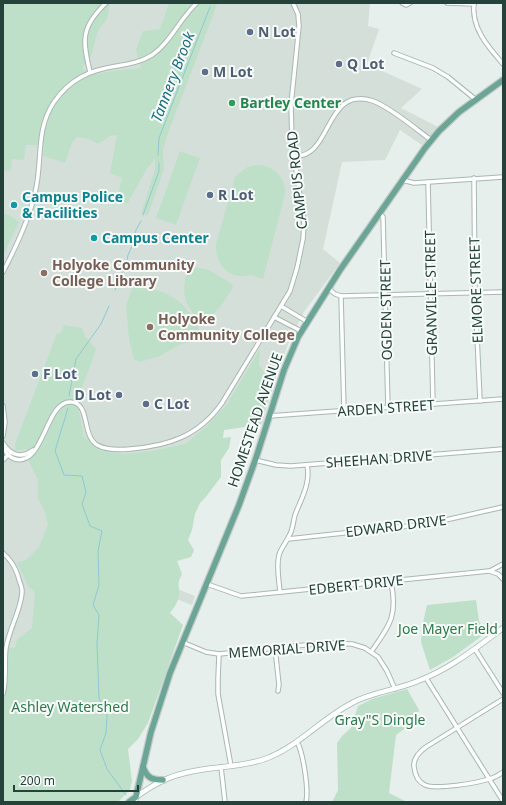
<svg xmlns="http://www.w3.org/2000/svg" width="506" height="805" font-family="'Noto Sans',sans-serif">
	<rect width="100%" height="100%" fill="#e6efeb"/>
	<path fill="#d4dfda" d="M19,3H370L368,26L379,29L367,64L422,89L401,108L438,127L422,145L400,130L385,160L342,162L323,249L340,263L304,312L289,342L276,377L262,424L211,432L160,582L195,596L192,605L171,597L167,627L3,648V5Z"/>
	<g fill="#bfe0c8">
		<path d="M3,3H110L107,19L98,31L91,56L82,68L91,75L111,71L141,68L136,50L143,31L160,29L169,3H215L217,5L168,133L163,151L164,169L148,215L141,214L155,169V159L148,167L127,204L117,199L122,178L110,173L117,135L110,136L98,144L89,139L77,137L72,143L65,163L43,156L44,145H26L24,160L12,159L11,170L5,171L3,173Z"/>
		<path d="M180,151L200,158L176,225L156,218Z"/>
		<path d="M256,165C273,165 286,177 285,194L263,279C260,278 257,277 254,276C250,274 244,277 239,276C223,274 215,259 216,244L235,177L247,167Z"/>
		<path d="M3,213L11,216L19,222L3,255Z"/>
		<path d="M190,266L209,270L232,284L233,288L220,307L205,323C183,309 179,289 190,266Z"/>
		<path d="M132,288C170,287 189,303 203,338L181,344L160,356L140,362L134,359L129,339L126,306Z"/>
		<path d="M64,325L82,328L85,336L96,349L91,364L79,395V411L84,436L100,451L124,454L152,451L185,444L208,425L227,404L260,349L259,365L272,384L258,431L250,426L224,430L223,438L231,437L229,448L221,460V477L205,498L200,503L195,514L192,530L188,540L194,550L191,557L177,561L182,574C176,586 180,584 179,596C178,602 174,608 170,613L183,625L148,723L138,739L128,749L132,781L130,790L118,802H3V648L15,647L17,640L32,628L35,592L28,586L17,563L27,559L39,547L48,524L44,510L38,499V480L29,462L26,449L15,451V444L57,333L60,334Z"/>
		<path d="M476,600L479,621L486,633L453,657L430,670L421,642L422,627L427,605Z"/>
		<path d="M407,689L419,710L415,721L396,735L389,793L407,802H332L338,790L337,743L343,735L351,728L358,706L372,699Z"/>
	</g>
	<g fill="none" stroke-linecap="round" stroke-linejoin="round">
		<g stroke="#8ec9d4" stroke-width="1">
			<path d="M158,155L159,138L210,7"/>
			<path d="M143,215L159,171V163"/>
			<path d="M127,260L128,255L133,244L136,230L141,221"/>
			<path d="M115,290L126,265"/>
			<path d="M69,396L76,359L101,324L109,306"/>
			<path d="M68,408L55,451L64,475L82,476L86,492L82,504L90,526L102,531L98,551L99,585L93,605L99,615L97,644L99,698L107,716L106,733L100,750L107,769L126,795"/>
		</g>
		<g stroke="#a8b8b2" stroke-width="5.5">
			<g id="minor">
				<path d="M402,3L406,5L410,3"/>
				<path d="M447,3L474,4"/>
				<path d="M474,3C471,28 488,47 503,64"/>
				<path d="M394,53L433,68L448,77L475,99"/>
				<path d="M90,72C82,40 81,27 106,3"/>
				<path d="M293,156C333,160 323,85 373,101C390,107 416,129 431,140"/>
				<path d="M474,178L475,292L480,401"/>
				<path d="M402,180L414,183L503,177"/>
				<path d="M428,182L433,404"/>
				<path d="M379,213L383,217L388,408"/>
				<path d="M3,272C16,247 29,220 35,193C43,162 35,130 54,102C70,79 90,70 117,66C129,64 141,62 152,55C171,42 180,18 197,3"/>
				<path d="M328,288L335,294L341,296L344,411"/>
				<path d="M341,296L503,292"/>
				<path d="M281,306L306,321"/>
				<path d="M274,317L301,331"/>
				<path d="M3,406L5,422L3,436"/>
				<path d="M269,416L503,399"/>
				<path d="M3,443C10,455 21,459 33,450"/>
				<path d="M3,446C5,452 8,457 15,459C44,467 45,402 70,402C91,402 81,435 97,445C106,450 120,450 130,449C168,446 199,436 222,403L290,291L297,268L303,239L304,224L292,142L291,105L299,26L298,14L293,3"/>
				<path d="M3,460L9,454"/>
				<path d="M255,460L276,465L291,466L503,449"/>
				<path d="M288,539L428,524L503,507"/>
				<path d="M3,553C11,560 15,566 18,576C19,581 22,586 22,591C22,608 9,629 6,648C4,663 7,678 3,694"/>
				<path d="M490,571L503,564"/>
				<path d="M207,584L241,596L489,571L498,574L503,579"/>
				<path d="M280,592C279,580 276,567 279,555C281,548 286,543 289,536C293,530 293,522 295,515C301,499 311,483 307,465"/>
				<path d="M182,642L206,652L219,654L324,643L352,644L365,648L378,657L387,671L395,689"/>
				<path d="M275,648L279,685L278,691"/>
				<path d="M475,649L503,693"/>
				<path d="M371,652C390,625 398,616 391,582"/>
				<path d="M219,654L218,679V694L231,766"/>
				<path d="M426,678L503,801"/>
				<path d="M503,699L426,747C419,752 413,758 414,767C415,775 418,782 425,785C436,790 477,783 489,779C494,778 499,775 503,772"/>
				<path d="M297,742C303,752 309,790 306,802"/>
				<path d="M221,767L225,802"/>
			</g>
		</g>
		<g stroke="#a4bbb3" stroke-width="6">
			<path id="secondary" d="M135,802L136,797C151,786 166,777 185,773C211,766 239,768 265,759C298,747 321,719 352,703C372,692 397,690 418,681C450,669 476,648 503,628"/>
		</g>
		<g stroke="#c2cac8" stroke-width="8">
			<g id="primary">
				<path d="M143,767C147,778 152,780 163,780"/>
				<path d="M129,802L136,797L151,732L170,673L239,505L256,458L284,370L298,337L340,270L425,148L439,131L459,112L503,80"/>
			</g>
		</g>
		<use href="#minor" stroke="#fff" stroke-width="3.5"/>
		<use href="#secondary" stroke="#fff" stroke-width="4.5"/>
		<use href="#primary" stroke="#6aa596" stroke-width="5.5"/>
	</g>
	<g fill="#5c6f8a" stroke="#f7fbf9" stroke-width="1.5">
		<circle cx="250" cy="32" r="4"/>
		<circle cx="339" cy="64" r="4"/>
		<circle cx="205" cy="72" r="4"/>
		<circle cx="210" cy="195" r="4"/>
		<circle cx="35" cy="374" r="4"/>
		<circle cx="119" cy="395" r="4"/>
		<circle cx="146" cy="404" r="4"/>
	</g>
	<circle fill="#2e9e5b" stroke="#f7fbf9" stroke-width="1.5" cx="232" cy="103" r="4"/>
	<g fill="#0f9aa8" stroke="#f7fbf9" stroke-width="1.5">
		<circle cx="14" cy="205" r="4"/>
		<circle cx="94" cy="238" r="4"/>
	</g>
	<g fill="#8d6e63" stroke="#f7fbf9" stroke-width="1.5">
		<circle cx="44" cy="273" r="4"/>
		<circle cx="150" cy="327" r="4"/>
	</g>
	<g text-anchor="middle" stroke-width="4" stroke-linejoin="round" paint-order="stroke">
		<g font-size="14" font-weight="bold" fill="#4e5e75" stroke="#f7fbf9" text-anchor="start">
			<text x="258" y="37">N Lot</text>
			<text x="347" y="69">Q Lot</text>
			<text x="213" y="77">M Lot</text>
			<text x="218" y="200">R Lot</text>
			<text x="43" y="379">F Lot</text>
			<text x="111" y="400" text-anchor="end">D Lot</text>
			<text x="154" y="409">C Lot</text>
		</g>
		<g font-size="14" font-weight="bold" fill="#27864d" stroke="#f7fbf9" text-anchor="start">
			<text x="240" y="108">Bartley Center</text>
		</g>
		<g font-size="14" fill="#24423a" stroke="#f7fbf9">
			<text transform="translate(297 180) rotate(-96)" y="5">CAMPUS ROAD</text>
			<text transform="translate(476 290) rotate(-92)" y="5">ELMORE STREET</text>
			<text transform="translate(431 293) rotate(-91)" y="5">GRANVILLE STREET</text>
			<text transform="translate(386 310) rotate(-91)" y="5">OGDEN STREET</text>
			<text transform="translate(386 408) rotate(-4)" y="5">ARDEN STREET</text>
			<text transform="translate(255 420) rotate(-71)" y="5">HOMESTEAD AVENUE</text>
			<text transform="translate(379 459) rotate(-4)" y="5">SHEEHAN DRIVE</text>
			<text transform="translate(396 526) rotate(-7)" y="5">EDWARD DRIVE</text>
			<text transform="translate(356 585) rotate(-6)" y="5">EDBERT DRIVE</text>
			<text transform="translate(287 649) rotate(-4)" y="5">MEMORIAL DRIVE</text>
		</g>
		<g font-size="14" font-weight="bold" fill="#0d838f" stroke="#f7fbf9" text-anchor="start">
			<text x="22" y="202">Campus Police<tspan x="22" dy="16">&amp; Facilities</tspan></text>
			<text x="102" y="243">Campus Center</text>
		</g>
		<g font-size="14" font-weight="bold" fill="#785e54" stroke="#f7fbf9" text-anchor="start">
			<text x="52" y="270">Holyoke Community<tspan x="52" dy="16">College Library</tspan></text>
			<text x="158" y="324">Holyoke<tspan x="158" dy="16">Community College</tspan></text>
		</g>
		<g font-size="14" fill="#2d7a4b" stroke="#f7fbf9">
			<text x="448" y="634">Joe Mayer Field</text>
			<text x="70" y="712">Ashley Watershed</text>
			<text x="380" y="725">Gray"S Dingle</text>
		</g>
		<g font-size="15" font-style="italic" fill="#1c6f80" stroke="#f7fbf9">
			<text transform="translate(173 77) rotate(-69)" y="5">Tannery Brook</text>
		</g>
	</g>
	<rect width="506" height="805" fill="none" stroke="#24423a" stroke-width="8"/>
	<path d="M14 785v6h124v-6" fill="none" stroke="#24423a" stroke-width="2"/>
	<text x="20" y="785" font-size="12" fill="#24423a" stroke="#f7fbf9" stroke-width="3" paint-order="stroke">200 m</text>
</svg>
